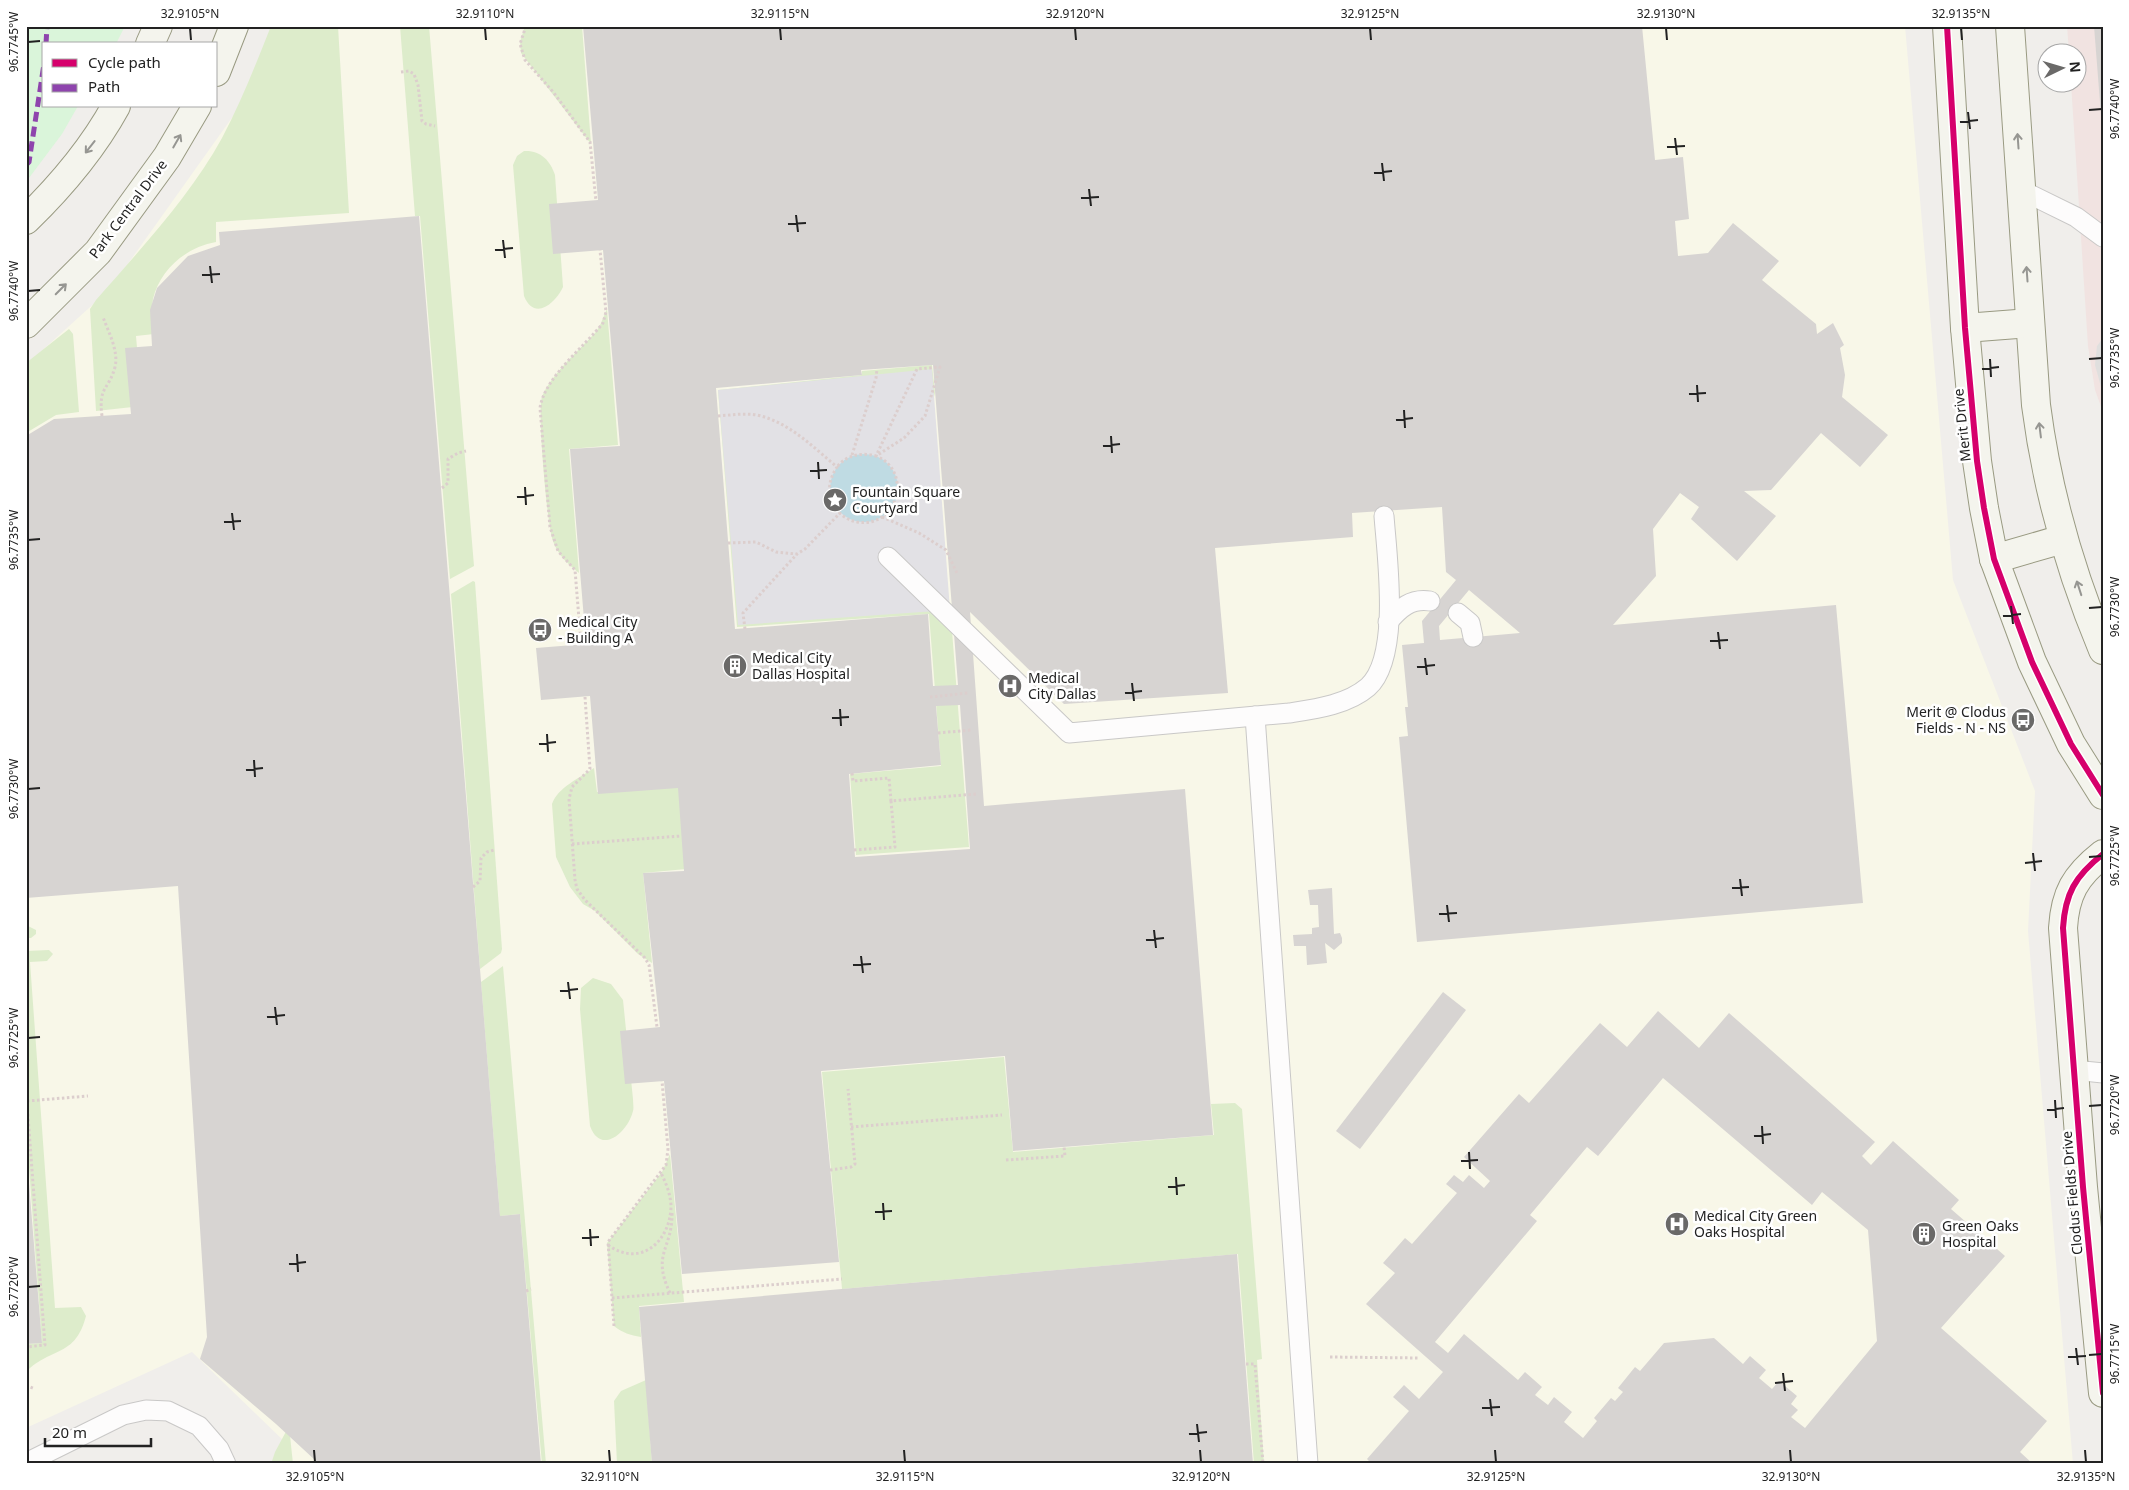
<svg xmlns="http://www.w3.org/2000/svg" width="2129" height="1490" font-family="'Noto Sans',sans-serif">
	<rect width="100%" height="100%" fill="#f0eeeb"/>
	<path fill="#f1e3e1" d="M2067,26H2103V412L2095,390L2088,346L2071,83L2076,82V52H2069Z"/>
	<path fill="#f8f7e8" d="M273,26H1905L1953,580L2035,791L2028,931L2073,1464H289L287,1444L192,1352L26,1428V365L110,289L246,98Z"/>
	<g fill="#ddeccb">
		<path d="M271,26H338L349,213L216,222V242C187,247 160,269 153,299C151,310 154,323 154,334L136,336L142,406L96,411L90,309L96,300C139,251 191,195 222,138C241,102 256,64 271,26Z"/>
		<path d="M400,26H429L474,566L450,579L420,216H415Z"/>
		<path d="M525,26H582L591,144L521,53L520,42Z"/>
		<path d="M524,151C540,150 550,160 555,175L563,287C555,304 534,321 524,296L513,165L517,156Z"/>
		<path d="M607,309L618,445L569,449L579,573C569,565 557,554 553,541C547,525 537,410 542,397C550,376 579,350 595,333C601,326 603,317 607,309Z"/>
		<path d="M69,329L73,334L79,412L56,415L26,433V363Z"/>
		<path d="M932,365L935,393L891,572L952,631L969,847L856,855L850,774L941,766L929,614L737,627L718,390L862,375V371Z"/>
		<path d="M473,581L475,582L502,949L501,953L480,969L451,594Z"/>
		<path d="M594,768L597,792L680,784L686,869L643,873L652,963L638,954L595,911L583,904L570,887L556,857L552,804C558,787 580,778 594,768Z"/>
		<path d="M26,925L36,930V934L31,938H26Z"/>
		<path d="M49,950L53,954L47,961L30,962L55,1308L81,1307L86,1316C75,1358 52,1346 26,1372V1344L42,1343L26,1127V951Z"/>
		<path d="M503,966L546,1464H542L520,1214L500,1216L481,982Z"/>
		<path d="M593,978L611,984L623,1000L633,1099C633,1103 634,1108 633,1111C628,1132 601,1156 590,1126L580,1009L581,988Z"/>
		<path d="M1004,1057L1013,1152L1214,1135L1211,1104L1235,1103L1242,1109L1262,1359L1257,1360L1264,1464H1254L1238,1254L842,1289L822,1072Z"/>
		<path d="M670,1154L684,1302L639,1306L641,1337C630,1335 623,1333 614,1326L607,1243L662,1172Z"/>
		<path d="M646,1380L652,1464H617L614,1401L621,1391Z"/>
		<path d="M289,1426L293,1464H271L275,1452Z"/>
	</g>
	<path fill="#daf5da" d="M26,26H125L116,44H44V106H78L62,134L26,182Z"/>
	<path fill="#e0dfde" d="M2103,338V394L2095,365L2097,346Z"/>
	<path fill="#e2e1e5" d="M932,369L950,610L738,625L718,390Z"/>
	<circle fill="#bfdbe3" cx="864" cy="488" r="34"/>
	<g fill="#d7d4d2" fill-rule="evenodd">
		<path d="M583,26H1642L1655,160L1683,157L1689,219L1675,221L1678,256L1708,253L1733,223L1779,261L1762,280L1816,324L1817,334L1833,323L1844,345L1840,348L1845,375L1842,397L1888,435L1860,467L1821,433L1771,490L1744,491L1776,516L1737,561L1691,519L1699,507L1680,493L1653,529L1656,576L1613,625L1836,605L1863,903L1417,942L1399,737L1408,736L1405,707H1408L1402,645L1424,643L1422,621L1456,580L1446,572L1442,507L1352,513L1353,537L1215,548L1228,693L1064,704L970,612L984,806L1185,789L1213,1135L1013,1151L1005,1056L821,1071L839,1262L682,1274L664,1081L625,1084L620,1031L660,1027L643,873L684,871L678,788L598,794L590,696L541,700L536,648L586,644L570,449L620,446L603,250L553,254L549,204L598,200ZM933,365L958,685L933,686L928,614L735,629L716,388L862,375L861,370ZM1469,590L1520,633L1440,640L1439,626ZM960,705L970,849L855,857L849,774L941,765L936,706Z"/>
		<path d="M2094,26H2103V115H2101Z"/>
		<path d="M419,216L500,1216L520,1214L541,1464H316V1461L276,1424L200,1359L207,1337L178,886L26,898V436L54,419L131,414L125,348L152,346L150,310L157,288L188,256L220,245L219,232Z"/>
		<path d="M1332,888L1334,934L1340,933L1342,938V943L1334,950L1325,943L1327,963L1307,965L1306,946H1294L1293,935L1312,934V928L1319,927L1318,905H1310L1308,890Z"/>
		<path d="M1443,992L1466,1010L1360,1149L1336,1131Z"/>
		<path d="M1658,1011L1699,1048L1729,1013L1875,1142L1862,1156L1871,1165L1893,1141L1959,1200L1951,1209L2005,1256L1941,1328L2047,1421L2020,1452L2033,1464H1372L1367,1459L1409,1411L1393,1397L1404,1385L1419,1399L1443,1372L1366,1304L1395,1273L1383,1263L1405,1238L1412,1244L1457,1193L1446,1184L1454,1175L1463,1182L1469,1175L1484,1188L1490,1181L1464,1157L1519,1094L1529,1103L1600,1023L1627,1047ZM1663,1078L1812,1205L1822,1192L1868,1230L1877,1341L1805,1428L1791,1417L1798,1410L1791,1404L1797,1396L1779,1381L1772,1389L1759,1378L1766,1370L1750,1356L1743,1364L1714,1338L1664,1343L1640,1371L1635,1367L1618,1388L1623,1392L1615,1401L1611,1398L1594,1418L1597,1421L1583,1438L1564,1422L1572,1412L1554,1397L1548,1405L1535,1395L1542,1387L1525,1372L1518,1380L1464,1334L1448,1353L1435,1342L1537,1221L1530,1215L1587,1147L1598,1156Z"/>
		<path d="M26,1146L42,1343L26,1344Z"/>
		<path d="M1237,1254L1253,1464H652L639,1307Z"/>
	</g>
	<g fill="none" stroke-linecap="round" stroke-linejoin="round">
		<g stroke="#c9c8c7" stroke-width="21">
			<g id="lane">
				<path d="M2021,190L2076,217L2103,237"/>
				<path d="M888,557L1069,733L1289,713C1315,709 1347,705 1368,687C1401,657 1387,557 1384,516"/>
				<path d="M1458,613L1470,623L1473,637"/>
				<path d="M1388,622C1400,608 1411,598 1430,601"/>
				<path d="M1255,716L1308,1464"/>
				<path d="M2074,1070L2103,1073"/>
				<path d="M26,1463L123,1415L146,1410L168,1411L199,1426L219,1449L226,1464"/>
			</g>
		</g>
		<g stroke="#999a82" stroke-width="30">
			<g id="secondary">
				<path d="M1947,26L1965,328L1977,461L1984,508L1994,559L2032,662L2071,744L2103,795"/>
				<path d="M2010,26L2036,405C2047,490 2070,571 2103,650"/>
				<path d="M150,44L158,26"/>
				<path d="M216,72L234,26"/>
				<path d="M26,220C60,187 93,148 116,106"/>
				<path d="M26,324L98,252L167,157L197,106"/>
				<path d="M1965,328L2030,323"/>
				<path d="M1994,559L2063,539"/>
				<path d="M2103,854C2075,876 2065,894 2063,928L2083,1187L2103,1393"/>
			</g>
		</g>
		<g stroke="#dccecd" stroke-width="3" stroke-dasharray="2.5 2.5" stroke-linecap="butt">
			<path d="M526,26L520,44L525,60L554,93L590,142L596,201"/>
			<path d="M401,72L409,71L414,74L418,85L422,121L426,124L435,126"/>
			<path d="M102,416C98,386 109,390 115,367C119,351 108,331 103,317"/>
			<path d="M718,416C731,415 744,413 757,415C789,422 813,447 837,467C829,479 827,491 833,504C838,514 847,520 857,522C897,529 914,471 876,456L917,369L940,367L925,416L904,438L876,456C862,452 846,455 837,467"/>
			<path d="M852,455L876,378L877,369"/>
			<path d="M442,488L448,483V459L458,453L466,451"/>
			<path d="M882,517L919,533L946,550L958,575"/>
			<path d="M728,543L756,542L776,552L797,554L805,549L840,513"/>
			<path d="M745,629L743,613L797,554"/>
			<path d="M581,644L575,570L558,551L550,527L540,408C544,378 585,346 603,323L606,312L600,250"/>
			<path d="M585,697L590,769L572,787L569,799L575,880L577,889L585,900L645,958L649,965L657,1027"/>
			<path d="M930,697L968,693"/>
			<path d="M938,733L971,730"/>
			<path d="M852,773L853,781L889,778L891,801"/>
			<path d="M572,844L681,836"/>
			<path d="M854,850L895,847L891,801L976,794"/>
			<path d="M473,887L480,881L481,858L487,852L494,850"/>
			<path d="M26,1089L45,1345L26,1347"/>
			<path d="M27,1101L88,1096"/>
			<path d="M851,1127L1002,1115"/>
			<path d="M1006,1160L1065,1156L1064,1147"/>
			<path d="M830,1170L851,1167L855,1164L848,1089"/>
			<path d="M608,1245C640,1268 670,1242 671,1207C671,1195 666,1183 661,1173"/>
			<path d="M526,1291L531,1289"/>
			<path d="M670,1293C651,1253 673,1249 672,1212"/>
			<path d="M612,1298L842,1279"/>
			<path d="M614,1326L608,1242L666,1165L668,1149L662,1081"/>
			<path d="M1330,1357L1420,1358"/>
			<path d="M1246,1364H1255L1263,1464"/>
			<path d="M26,1385L35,1389"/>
		</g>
		<use href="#lane" stroke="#fdfcfc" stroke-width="19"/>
		<use href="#secondary" stroke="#f4f4ed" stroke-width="28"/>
		<g stroke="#8e44ad" stroke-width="5" stroke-dasharray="10 5" stroke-linecap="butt">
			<path d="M46,44L47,26"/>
			<path d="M26,165L29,162L44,64"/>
		</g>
		<g stroke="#fff" stroke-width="9">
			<g id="cycleway">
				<path d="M1947,26L1965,328L1977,461L1984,508L1994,559L2032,662L2071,744L2103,795"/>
				<path d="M2103,854C2075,876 2065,894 2063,928L2083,1187L2103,1393"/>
			</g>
		</g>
		<use href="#cycleway" stroke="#d6006c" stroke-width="6"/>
	</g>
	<defs><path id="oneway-shaft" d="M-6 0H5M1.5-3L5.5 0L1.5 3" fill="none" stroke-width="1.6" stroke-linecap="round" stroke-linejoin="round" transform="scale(1.25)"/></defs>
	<g stroke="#969692">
		<use href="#oneway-shaft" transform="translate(177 141) rotate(-60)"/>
		<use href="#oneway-shaft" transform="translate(2018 141) rotate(-94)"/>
		<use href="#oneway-shaft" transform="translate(90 147) rotate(128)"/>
		<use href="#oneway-shaft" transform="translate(2027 274) rotate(-94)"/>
		<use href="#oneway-shaft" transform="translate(61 289) rotate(-45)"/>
		<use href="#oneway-shaft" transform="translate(2040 430) rotate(-97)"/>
		<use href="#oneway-shaft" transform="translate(2079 588) rotate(-108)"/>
	</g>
	<path fill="none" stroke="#222" stroke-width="2" d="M190,28L191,40M485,28L486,40M780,28L781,40M1075,28L1076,40M1370,28L1371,40M1666,28L1667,40M1961,28L1962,40M28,42L40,41M2089,110L2102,109M1968,112L1970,129M1960,122L1978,120M1675,138L1677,155M1667,147L1685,146M1382,163L1384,181M1374,173L1392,171M1089,189L1091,206M1081,198L1099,197M796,215L798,232M788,224L806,223M503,240L505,258M495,250L513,248M210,266L212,283M202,275L220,274M28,291L40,290M1990,359L1991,377M2089,359L2102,358M1982,369L1999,367M1697,385L1698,402M1689,394L1706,393M1404,410L1405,428M1396,420L1413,418M1111,436L1112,453M1103,446L1120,444M818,462L819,479M810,471L827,470M525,487L526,505M517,497L534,495M232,513L234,530M224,522L241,521M28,540L40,539M2011,606L2013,624M2089,608L2102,607M2003,616L2021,614M1718,632L1720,649M1710,641L1728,640M1425,658L1427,675M1417,667L1435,665M1132,683L1134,701M1125,693L1142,691M840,709L841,726M832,718L849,717M547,734L548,752M539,744L556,742M254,760L255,777M246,770L263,768M28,789L40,788M2033,853L2035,871M2089,857L2102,856M2025,863L2042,861M1740,879L1742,896M1732,888L1749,887M1447,905L1449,922M1439,914L1457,913M1154,930L1156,948M1146,940L1164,938M861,956L863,973M853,965L871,964M568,982L570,999M560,991L578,989M275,1007L277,1025M267,1017L285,1015M28,1038L40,1037M2055,1100L2056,1118M2089,1106L2102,1105M2047,1110L2064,1108M1762,1126L1763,1144M1754,1136L1771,1134M1469,1152L1470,1169M1461,1161L1478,1160M1176,1177L1177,1195M1168,1187L1185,1185M883,1203L884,1220M875,1212L892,1211M590,1229L591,1246M582,1238L599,1237M297,1254L298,1272M289,1264L306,1262M28,1287L40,1286M2076,1348L2078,1365M2089,1355L2102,1354M2068,1357L2086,1356M1783,1373L1785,1391M1775,1383L1793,1381M1490,1399L1492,1416M1482,1408L1500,1407M1197,1424L1199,1442M1189,1434L1207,1432M314,1450L315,1462M609,1450L610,1462M904,1450L905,1462M1200,1450L1201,1462M1495,1450L1496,1462M1790,1450L1791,1462M2085,1450L2086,1462"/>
	<defs>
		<g id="sight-disc" transform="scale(1.25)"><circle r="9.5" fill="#6a6968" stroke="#fff"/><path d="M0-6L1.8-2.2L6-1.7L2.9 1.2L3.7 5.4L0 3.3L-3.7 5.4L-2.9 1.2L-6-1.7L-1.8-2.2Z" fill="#fff"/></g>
		<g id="bus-disc" transform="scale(1.25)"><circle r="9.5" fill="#6a6968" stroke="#fff"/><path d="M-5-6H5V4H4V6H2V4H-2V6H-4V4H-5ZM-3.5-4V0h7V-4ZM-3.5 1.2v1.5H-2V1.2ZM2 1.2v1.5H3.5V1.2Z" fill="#fff"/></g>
		<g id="building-disc" transform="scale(1.25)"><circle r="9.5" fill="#6a6968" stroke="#fff"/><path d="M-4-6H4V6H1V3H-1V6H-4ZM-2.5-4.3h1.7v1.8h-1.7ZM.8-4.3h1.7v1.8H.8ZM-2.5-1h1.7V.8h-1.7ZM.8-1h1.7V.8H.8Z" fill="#fff"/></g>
		<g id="hospital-disc" transform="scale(1.25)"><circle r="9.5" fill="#6a6968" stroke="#fff"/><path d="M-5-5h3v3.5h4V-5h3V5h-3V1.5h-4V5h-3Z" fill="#fff"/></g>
	</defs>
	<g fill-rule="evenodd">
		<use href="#sight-disc" x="835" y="500"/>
		<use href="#bus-disc" x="540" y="630"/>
		<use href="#building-disc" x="735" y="666"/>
		<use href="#hospital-disc" x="1010" y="686"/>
		<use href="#bus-disc" x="2023" y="720"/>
		<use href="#hospital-disc" x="1677" y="1224"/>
		<use href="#building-disc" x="1924" y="1234"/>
	</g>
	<g text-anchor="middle" stroke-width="5" stroke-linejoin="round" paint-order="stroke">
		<g font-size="14" fill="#222" stroke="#fff">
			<text transform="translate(128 209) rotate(-53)" y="5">Park Central Drive</text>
			<text transform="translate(1962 425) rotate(-96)" y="5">Merit Drive</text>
			<text transform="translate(2072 1193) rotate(-95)" y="5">Clodus Fields Drive</text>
		</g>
		<g font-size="14" fill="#222" stroke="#fff" text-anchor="start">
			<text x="852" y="497">Fountain Square<tspan x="852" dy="16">Courtyard</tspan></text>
			<text x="558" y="627">Medical City<tspan x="558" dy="16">- Building A</tspan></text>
			<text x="752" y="663">Medical City<tspan x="752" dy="16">Dallas Hospital</tspan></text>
			<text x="1028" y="683">Medical<tspan x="1028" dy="16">City Dallas</tspan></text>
			<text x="2006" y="717" text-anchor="end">Merit @ Clodus<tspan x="2006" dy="16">Fields - N - NS</tspan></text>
			<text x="1694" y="1221">Medical City Green<tspan x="1694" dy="16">Oaks Hospital</tspan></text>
			<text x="1942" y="1231">Green Oaks<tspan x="1942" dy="16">Hospital</tspan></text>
		</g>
	</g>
	<rect width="2129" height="1490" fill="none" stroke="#ffffff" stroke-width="55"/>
	<rect x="42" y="42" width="175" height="65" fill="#ffffff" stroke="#a7a7a7"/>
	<rect x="52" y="59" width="25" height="8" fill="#d6006c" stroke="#a7a7a7"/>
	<text x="88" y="68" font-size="15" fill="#222222">Cycle path</text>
	<rect x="52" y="84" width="25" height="8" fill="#8e44ad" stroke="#a7a7a7"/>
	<text x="88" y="92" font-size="15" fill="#222222">Path</text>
	<g transform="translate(2062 68) rotate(85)"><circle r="24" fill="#ffffff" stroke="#a7a7a7"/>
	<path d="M0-4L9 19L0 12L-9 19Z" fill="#6a6968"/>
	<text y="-8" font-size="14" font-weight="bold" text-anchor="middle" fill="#222222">N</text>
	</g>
	<path d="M45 1438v8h106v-8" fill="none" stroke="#222222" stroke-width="2.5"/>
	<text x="52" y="1438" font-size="15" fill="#222222" stroke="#ffffff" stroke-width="4" paint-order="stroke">20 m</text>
	<rect x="28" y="28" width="2074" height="1434" fill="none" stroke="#222" stroke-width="2"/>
	<g font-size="12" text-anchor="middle" fill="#222">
		<text x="190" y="18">32.9105°N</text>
		<text x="485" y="18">32.9110°N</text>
		<text x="780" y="18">32.9115°N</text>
		<text x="1075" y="18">32.9120°N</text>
		<text x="1370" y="18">32.9125°N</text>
		<text x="1666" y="18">32.9130°N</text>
		<text x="1961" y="18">32.9135°N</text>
		<text transform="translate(14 42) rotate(-90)" y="4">96.7745°W</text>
		<text transform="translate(2115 109) rotate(-90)" y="4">96.7740°W</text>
		<text transform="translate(14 291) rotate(-90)" y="4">96.7740°W</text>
		<text transform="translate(2115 358) rotate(-90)" y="4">96.7735°W</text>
		<text transform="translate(14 540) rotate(-90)" y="4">96.7735°W</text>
		<text transform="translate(2115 607) rotate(-90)" y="4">96.7730°W</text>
		<text transform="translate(14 789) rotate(-90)" y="4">96.7730°W</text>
		<text transform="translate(2115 856) rotate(-90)" y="4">96.7725°W</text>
		<text transform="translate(14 1038) rotate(-90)" y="4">96.7725°W</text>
		<text transform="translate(2115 1105) rotate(-90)" y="4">96.7720°W</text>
		<text transform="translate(14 1287) rotate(-90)" y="4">96.7720°W</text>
		<text transform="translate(2115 1354) rotate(-90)" y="4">96.7715°W</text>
		<text x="315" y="1481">32.9105°N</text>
		<text x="610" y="1481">32.9110°N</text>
		<text x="905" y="1481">32.9115°N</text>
		<text x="1201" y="1481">32.9120°N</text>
		<text x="1496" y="1481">32.9125°N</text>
		<text x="1791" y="1481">32.9130°N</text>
		<text x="2086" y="1481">32.9135°N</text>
	</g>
</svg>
